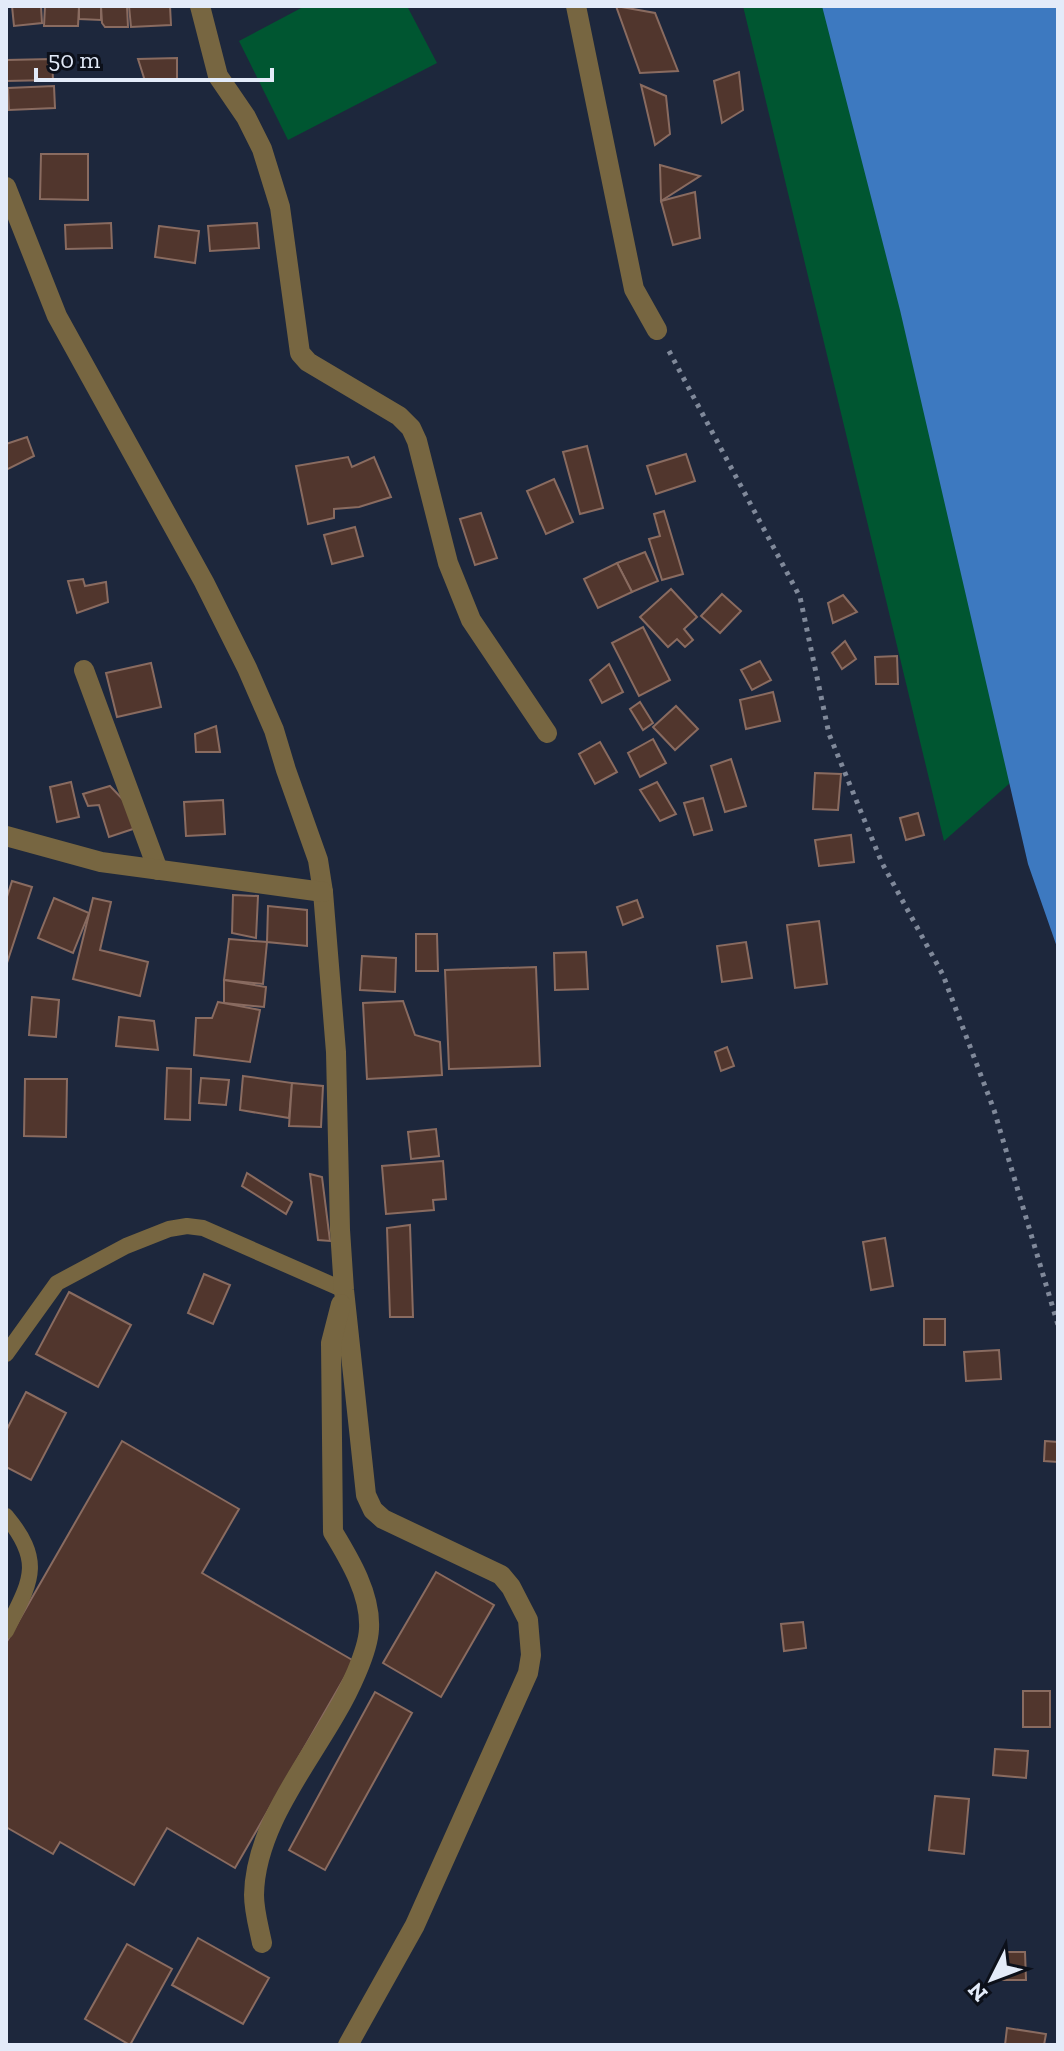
<svg xmlns="http://www.w3.org/2000/svg" width="1064" height="2051" font-family="'Zilla Slab',serif">
	<rect width="100%" height="100%" fill="#1d273c"/>
	<g fill="#005631">
		<path d="M305,6H407L437,63L288,140L239,41Z"/>
		<path d="M743,6H1046L1058,82V741L944,841Z"/>
	</g>
	<path fill="#3d79c0" d="M822,6H1058V950L1028,864L900,310Z"/>
	<g fill="#51362d" stroke="#896b60" stroke-width="2">
		<path d="M12,6H41L42,23L14,26Z"/>
		<path d="M45,6H79L78,26H44Z"/>
		<path d="M79,6H101V20L79,19Z"/>
		<path d="M101,6H127L128,27H105L102,23Z"/>
		<path d="M129,6H170L171,25L131,27Z"/>
		<path d="M616,6L655,13L678,71L640,73Z"/>
		<path d="M177,58V81H145L138,59Z"/>
		<path d="M52,59L53,80L6,81V60Z"/>
		<path d="M739,72L743,110L722,123L714,81Z"/>
		<path d="M641,85L666,96L670,134L655,145Z"/>
		<path d="M54,86L55,108L9,110L8,88Z"/>
		<path d="M41,154H88V200L40,199Z"/>
		<path d="M660,165L700,176L661,201Z"/>
		<path d="M695,192L700,238L673,245L661,201Z"/>
		<path d="M111,223L112,248L66,249L65,225Z"/>
		<path d="M257,223L259,248L210,251L208,226Z"/>
		<path d="M159,226L199,231L195,263L155,257Z"/>
		<path d="M27,437L34,456L6,470V444Z"/>
		<path d="M587,446L603,508L580,514L563,452Z"/>
		<path d="M686,454L695,481L656,494L647,466Z"/>
		<path d="M348,457L352,467L374,457L391,497L359,507L334,509V518L308,524L296,466Z"/>
		<path d="M554,479L573,522L546,534L527,491Z"/>
		<path d="M664,511L683,574L662,580L649,539L660,536L654,514Z"/>
		<path d="M481,513L497,558L475,565L460,519Z"/>
		<path d="M355,527L363,556L332,564L324,535Z"/>
		<path d="M645,552L658,581L632,592L617,563Z"/>
		<path d="M617,563L632,592L598,608L584,579Z"/>
		<path d="M83,579L85,586L106,582L108,602L77,613L68,581Z"/>
		<path d="M671,589L697,617L684,629L693,640L685,647L677,639L668,647L640,617Z"/>
		<path d="M722,594L741,611L720,633L701,616Z"/>
		<path d="M843,595L857,612L833,623L828,603Z"/>
		<path d="M643,627L670,680L639,696L612,643Z"/>
		<path d="M845,641L856,659L842,669L832,653Z"/>
		<path d="M897,656L898,684H876L875,657Z"/>
		<path d="M760,661L771,680L752,690L741,670Z"/>
		<path d="M151,663L161,707L117,717L106,673Z"/>
		<path d="M609,664L623,692L602,703L590,680Z"/>
		<path d="M773,692L780,721L746,729L740,700Z"/>
		<path d="M640,702L653,723L643,730L630,709Z"/>
		<path d="M676,706L698,729L675,750L653,727Z"/>
		<path d="M216,726L220,752H196L195,734Z"/>
		<path d="M653,739L666,763L640,777L628,753Z"/>
		<path d="M600,742L617,772L595,784L579,754Z"/>
		<path d="M731,759L746,806L725,812L711,766Z"/>
		<path d="M815,773L841,774L838,810L813,809Z"/>
		<path d="M71,782L79,817L57,822L50,787Z"/>
		<path d="M657,782L676,814L660,821L640,790Z"/>
		<path d="M110,786L132,809L133,829L109,837L99,805L88,806L83,794Z"/>
		<path d="M703,798L712,830L694,835L684,803Z"/>
		<path d="M223,800L225,834L186,836L184,802Z"/>
		<path d="M918,813L924,835L906,840L900,818Z"/>
		<path d="M851,835L854,862L819,866L815,840Z"/>
		<path d="M12,881L32,887L6,966V900Z"/>
		<path d="M233,895L258,896L256,938L232,933Z"/>
		<path d="M54,898L89,913L73,953L38,938Z"/>
		<path d="M93,898L111,902L100,950L148,962L140,996L73,979Z"/>
		<path d="M637,900L643,917L623,925L617,907Z"/>
		<path d="M268,906L307,910V946L267,942Z"/>
		<path d="M819,921L827,984L795,988L787,925Z"/>
		<path d="M416,934H437L438,971H416Z"/>
		<path d="M229,939L267,942L263,984L224,980Z"/>
		<path d="M746,942L752,978L722,982L717,946Z"/>
		<path d="M586,952L588,989L555,990L554,953Z"/>
		<path d="M362,956L396,958L395,992L360,990Z"/>
		<path d="M536,967L540,1066L449,1069L445,970Z"/>
		<path d="M224,980L266,987L264,1007L224,1003Z"/>
		<path d="M32,997L59,1000L56,1037L29,1035Z"/>
		<path d="M403,1001L415,1035L440,1042L442,1075L367,1079L363,1003Z"/>
		<path d="M218,1002L260,1010L250,1062L194,1055L196,1018H212Z"/>
		<path d="M119,1017L154,1021L158,1050L116,1046Z"/>
		<path d="M727,1047L734,1066L721,1071L715,1052Z"/>
		<path d="M167,1068L191,1069L190,1120L165,1119Z"/>
		<path d="M243,1076L292,1083L289,1118L240,1110Z"/>
		<path d="M201,1078L229,1080L226,1105L199,1103Z"/>
		<path d="M25,1079H67L66,1137L24,1136Z"/>
		<path d="M292,1083L323,1086L321,1127L289,1126Z"/>
		<path d="M436,1129L439,1156L411,1159L408,1132Z"/>
		<path d="M443,1161L446,1199L433,1200L434,1210L386,1214L382,1166Z"/>
		<path d="M247,1173L292,1202L286,1214L242,1186Z"/>
		<path d="M310,1174L322,1177L330,1241L318,1240Z"/>
		<path d="M410,1225L413,1317H390L387,1228Z"/>
		<path d="M885,1238L893,1286L871,1290L863,1242Z"/>
		<path d="M204,1274L230,1285L213,1324L188,1313Z"/>
		<path d="M69,1292L131,1325L98,1387L36,1354Z"/>
		<rect x="924" y="1319" width="21" height="26"/>
		<path d="M999,1350L1001,1379L966,1381L964,1352Z"/>
		<path d="M26,1392L66,1413L31,1480L6,1467V1431Z"/>
		<path d="M122,1441L239,1509L202,1573L354,1661L235,1868L167,1828L134,1885L60,1842L53,1854L6,1827V1643Z"/>
		<path d="M1045,1441L1058,1442V1462L1044,1461Z"/>
		<path d="M436,1572L494,1605L441,1697L383,1663Z"/>
		<path d="M803,1622L806,1648L784,1651L781,1624Z"/>
		<rect x="1023" y="1691" width="27" height="36"/>
		<path d="M375,1692L412,1713L325,1870L289,1850Z"/>
		<path d="M995,1749L1028,1751L1026,1778L993,1775Z"/>
		<path d="M935,1796L969,1799L964,1854L929,1850Z"/>
		<path d="M198,1938L269,1978L243,2024L172,1985Z"/>
		<path d="M127,1944L172,1969L130,2045L85,2019Z"/>
		<path d="M1002,1952H1025L1026,1980H1002Z"/>
		<path d="M1007,2028L1046,2034L1044,2045H1005Z"/>
	</g>
	<g fill="none" stroke-linecap="round" stroke-linejoin="round">
		<path stroke="#80899a" stroke-width="5" stroke-dasharray="4 6" stroke-linecap="butt" d="M669,351L800,597L829,734L882,863L943,975L994,1110L1058,1325"/>
		<g stroke="#776641" stroke-width="16">
			<path d="M6,1354L57,1283L126,1246L169,1229L187,1226L203,1228L344,1290"/>
			<path d="M6,1516C45,1563 30,1582 6,1631"/>
		</g>
		<g stroke="#776641" stroke-width="20">
			<path d="M200,6L218,76L246,117L262,149L280,207L300,353L308,362L399,416L411,428L417,441L448,563L471,620L547,733"/>
			<path d="M576,6L634,289L657,330"/>
			<path d="M6,187L57,316L204,582L247,668L274,730L286,770L318,860L323,892L336,1052L340,1230L344,1290L366,1495L373,1510L383,1519L501,1575L511,1587L528,1620L531,1655L528,1673L415,1925L348,2045"/>
			<path d="M84,670L158,870"/>
			<path d="M6,836L101,862L323,892"/>
			<path d="M262,1943C259,1928 254,1911 254,1895C255,1829 304,1769 336,1713C348,1693 368,1652 369,1629C371,1595 350,1560 333,1532L331,1343L341,1304"/>
		</g>
	</g>
	<rect width="1064" height="2051" fill="none" stroke="#e3ebf9" stroke-width="16"/>
	<g transform="translate(992 1979) rotate(228)" stroke="#0c101a" stroke-width="6" paint-order="stroke">
	<path d="M0-6L14 30L0 20L-14 30Z" fill="#e3ebf9"/>
	<text y="-12" font-size="22" font-weight="bold" text-anchor="middle" fill="#e3ebf9">N</text>
	</g>
	<path d="M36 68v12h236v-12" fill="none" stroke="#e3ebf9" stroke-width="4"/>
	<text x="48" y="68" font-size="24" fill="#e3ebf9" stroke="#0c101a" stroke-width="6" paint-order="stroke">50 m</text>
</svg>
